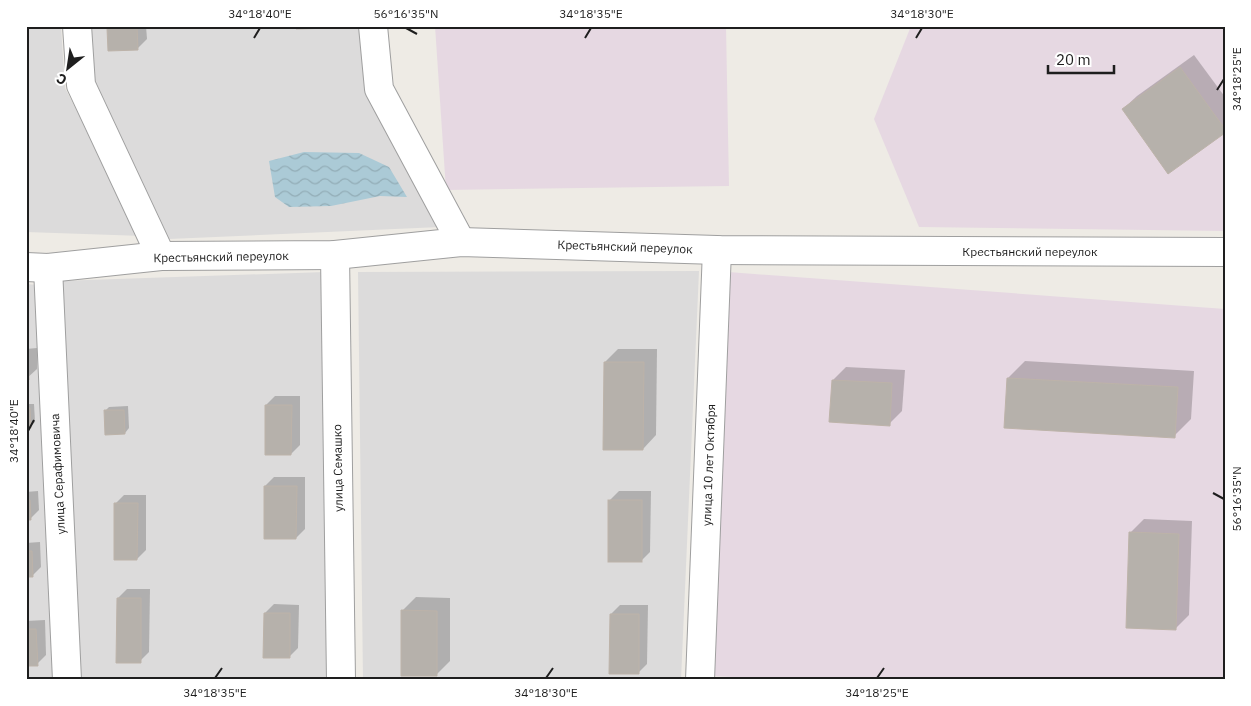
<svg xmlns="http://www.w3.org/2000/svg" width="1251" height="706" font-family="'IBM Plex Sans',sans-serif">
	<defs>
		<pattern id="water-waves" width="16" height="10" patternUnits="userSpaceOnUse" patternTransform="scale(1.25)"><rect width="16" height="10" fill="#abcad6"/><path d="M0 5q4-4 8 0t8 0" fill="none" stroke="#93adb7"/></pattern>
	</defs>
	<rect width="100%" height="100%" fill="#eeebe5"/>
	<g fill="#dcdbdb">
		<path d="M26,26H61L65,88L143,236L26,232Z"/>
		<path d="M91,26H360L440,227L169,239L95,88Z"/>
		<path d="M699,271L681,680H363L358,272Z"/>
		<path d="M325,272L329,680H77L58,281Z"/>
		<path d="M26,284L38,285L56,680H26Z"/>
	</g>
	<g fill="#e6d8e2">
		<path d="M435,26H726L729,186L446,190Z"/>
		<path d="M911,26H1225V231L919,227L874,119Z"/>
		<path d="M728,272L1225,309V680H796L711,676Z"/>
	</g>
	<path fill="url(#water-waves)" d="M304,152L359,153L389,167L407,197L380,196L331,206L289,207L275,197L269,161Z"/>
	<g fill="#0003">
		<path d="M110,26H146L147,39L138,48L108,28Z"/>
		<path d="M26,29L29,89L26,92Z"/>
		<path d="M1194,55L1225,97V131L1123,109L1137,96Z"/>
		<path d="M37,348V369L26,379V349Z"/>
		<path d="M618,349H657L656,435L643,449L605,362Z"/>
		<path d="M1025,361L1194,371L1191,419L1174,436L1008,378Z"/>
		<path d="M846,367L905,370L902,411L889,424L833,380Z"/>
		<path d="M275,396H300V445L291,454L266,405Z"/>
		<path d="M26,404H34L35,422L30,427H26Z"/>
		<path d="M128,406L129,428L125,433L105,411L109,407Z"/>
		<path d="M274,477H305V529L296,538L265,486Z"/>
		<path d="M38,491L39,510L30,519H26V492Z"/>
		<path d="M619,491H651L650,552L641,561L610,500Z"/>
		<path d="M124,495H146V550L137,559L115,504Z"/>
		<path d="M1144,519L1192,521L1189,615L1176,628L1130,533Z"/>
		<path d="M40,542L41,567L32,576H26V543Z"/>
		<path d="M127,589H150L149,652L140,661L118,598Z"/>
		<path d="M416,597L450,598V661L436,675L402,611Z"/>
		<path d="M274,604L299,605L298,648L289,657L265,613Z"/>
		<path d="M620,605H648L647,664L638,673L611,614Z"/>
		<path d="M45,620L46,655L37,664L26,665V621Z"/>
	</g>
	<g fill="#b6b1ab" stroke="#bdb3a9">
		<path d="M296,26H333L334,28L296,29Z"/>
		<path d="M137,27L138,50L108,51L107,28Z"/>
		<path d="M1180,67L1225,129V133L1168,174L1122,109Z"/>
		<path d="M26,357H28L29,380H26Z"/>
		<path d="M604,362H644L643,450H603Z"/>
		<path d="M1007,378L1178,387L1175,438L1004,428Z"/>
		<path d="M832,380L892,383L890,426L829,422Z"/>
		<path d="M265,405H292L291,455H265Z"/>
		<path d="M26,408H30L31,428H26Z"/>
		<path d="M104,410H124L125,434L105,435Z"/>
		<path d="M264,486H297L296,539H264Z"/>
		<path d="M26,500H30L31,520H26Z"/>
		<rect x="608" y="500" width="34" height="62"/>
		<path d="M114,503H138L137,560H114Z"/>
		<path d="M1129,532L1179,534L1176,630L1126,628Z"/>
		<path d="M26,551H32L33,577H26Z"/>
		<path d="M117,598H141V663H116Z"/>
		<path d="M401,610L437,611V676H401Z"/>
		<path d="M264,613H290V658H263Z"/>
		<path d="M610,614H639V674H609Z"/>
		<path d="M26,629H36L38,666H26Z"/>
	</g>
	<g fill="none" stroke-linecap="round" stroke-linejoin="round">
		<g stroke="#9f9f9f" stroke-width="30">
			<g id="minor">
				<path d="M77,26L81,85L161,256"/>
				<path d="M373,26L379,89L461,242"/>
				<path d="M335,255L341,680"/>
				<path d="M26,267L48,268L161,256L335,255L461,242L717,250L1225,252"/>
				<path d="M48,268L67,680"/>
				<path d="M700,680L717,250"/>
			</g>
		</g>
		<use href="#minor" stroke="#fff" stroke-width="28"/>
	</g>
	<path fill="none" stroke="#1e1e1e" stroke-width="2" d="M406,28L417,34M254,38L260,28M585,38L591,28M916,38L922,28M1217,90L1224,79M28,431L34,420M1213,493L1224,499M215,678L222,668M546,678L553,668M877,678L884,668"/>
	<g text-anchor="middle" stroke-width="4.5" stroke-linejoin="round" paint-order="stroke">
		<g font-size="12" fill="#1e1e1e" stroke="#fff">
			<text transform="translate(625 247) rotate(2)" y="4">Крестьянский переулок</text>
			<text x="1030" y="256">Крестьянский переулок</text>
			<text transform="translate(221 257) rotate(-1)" y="4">Крестьянский переулок</text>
			<text transform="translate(709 465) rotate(-88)" y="4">улица 10 лет Октября</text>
			<text transform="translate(338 468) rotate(-91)" y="4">улица Семашко</text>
			<text transform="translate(58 474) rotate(-93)" y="4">улица Серафимовича</text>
		</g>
	</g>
	<rect width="1251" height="706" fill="none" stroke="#ffffff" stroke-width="55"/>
	<g transform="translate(68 68) rotate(210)" stroke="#ffffff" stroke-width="4" paint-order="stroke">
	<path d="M0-4L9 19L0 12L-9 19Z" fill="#1e1e1e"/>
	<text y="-8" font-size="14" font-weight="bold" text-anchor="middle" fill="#1e1e1e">С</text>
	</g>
	<path d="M1048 65v8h66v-8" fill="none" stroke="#1e1e1e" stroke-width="2.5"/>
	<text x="1056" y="65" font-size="15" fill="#1e1e1e" stroke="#ffffff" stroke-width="4" paint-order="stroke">20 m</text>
	<rect x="28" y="28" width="1196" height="650" fill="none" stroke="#1e1e1e" stroke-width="2"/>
	<g font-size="12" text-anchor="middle" fill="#1e1e1e">
		<text x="260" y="18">34°18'40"E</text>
		<text x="406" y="18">56°16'35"N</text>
		<text x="591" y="18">34°18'35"E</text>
		<text x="922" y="18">34°18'30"E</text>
		<text transform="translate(1237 79) rotate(-90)" y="4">34°18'25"E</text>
		<text transform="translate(14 431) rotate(-90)" y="4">34°18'40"E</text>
		<text transform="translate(1237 499) rotate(-90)" y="4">56°16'35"N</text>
		<text x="215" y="697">34°18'35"E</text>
		<text x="546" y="697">34°18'30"E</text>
		<text x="877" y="697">34°18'25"E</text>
	</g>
</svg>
